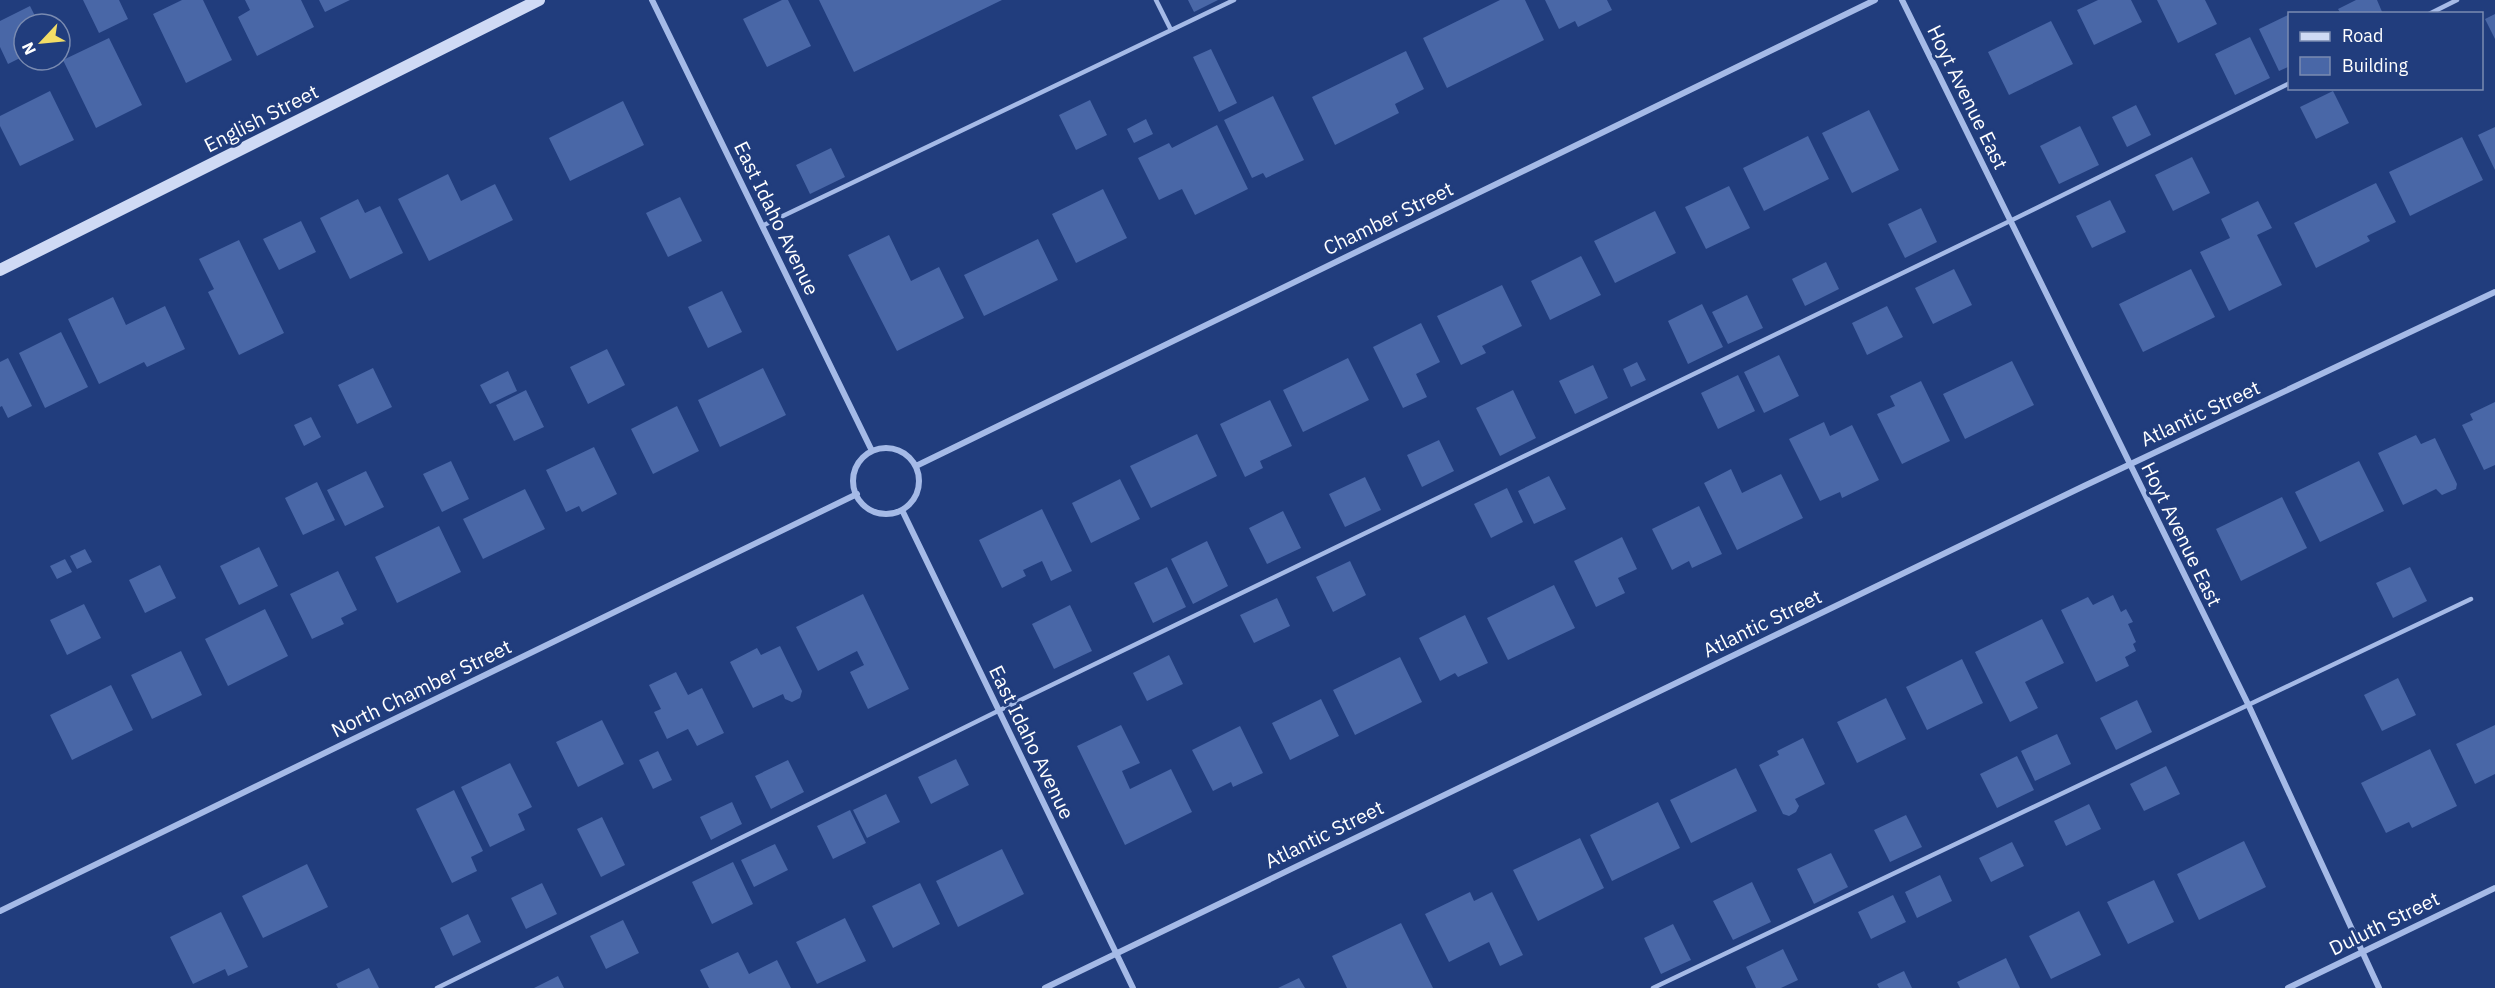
<svg xmlns="http://www.w3.org/2000/svg" width="2495" height="988" viewBox="0 0 2495 988" font-family="'IBM Plex Sans',sans-serif">
<style>
.building{fill:#4967a7}
.lines{fill:none;stroke-linecap:round;stroke-linejoin:round}
.lane{stroke:#a5bae7;stroke-width:4.5}
.street{stroke:#a5bae7;stroke-width:6}
.secondary{stroke:#cfdaf5;stroke-width:12}
.labels{text-anchor:middle;dominant-baseline:central;stroke-width:6;stroke-linejoin:round;paint-order:stroke}
.street-label{font-size:20px;fill:#fff;stroke:#213d7d}
</style>
<rect width="100%" height="100%" fill="#213d7d"/>
<path class="building" d="M83,0H119L128,19L99,33Z
M182,0H203L232,60L186,83L153,14Z
M245,0H301L314,27L257,56L238,17L250,10Z
M319,0H350L325,12Z
M782,0H788L811,46L767,67L743,19Z
M819,0H1002L854,72Z
M1188,0H1218L1194,12Z
M1500,0H1525L1544,40L1447,88L1423,38Z
M1545,0H1607L1612,10L1578,27L1575,21L1559,29Z
M2098,0H2131L2142,22L2094,45L2077,10Z
M2157,0H2205L2217,24L2178,43Z
M2356,0H2377L2383,14H2341L2338,9Z
M30,6L39,24H24V56L8,64L0,47V21Z
M2290,14V66L2279,71L2259,29Z
M2495,14V39L2485,19Z
M2051,21L2073,64L2009,95L1988,52Z
M2250,37L2270,78L2235,95L2215,54Z
M109,38L142,105L96,128L63,60Z
M1211,49L1237,103L1219,112L1193,57Z
M1406,51L1424,89L1395,104L1399,113L1335,145L1312,97Z
M50,91L74,140L20,166L0,126V116Z
M2333,91L2349,123L2316,139L2300,107Z
M1273,96L1304,160L1266,178L1263,173L1252,178L1224,120Z
M1090,100L1107,135L1076,150L1059,115Z
M623,101L644,145L570,181L549,138Z
M2136,105L2151,135L2127,147L2112,117Z
M1869,110L1899,170L1852,193L1822,133Z
M1146,119L1153,134L1134,143L1127,129Z
M1217,125L1248,189L1195,215L1182,189L1159,200L1138,158L1169,143L1172,148Z
M2080,126L2099,165L2059,184L2040,146Z
M2495,127V170L2478,135Z
M1808,136L1829,179L1764,211L1743,168Z
M2462,137L2483,180L2410,216L2389,172Z
M831,148L845,177L810,194L796,165Z
M2192,157L2210,193L2173,211L2155,175Z
M448,174L461,201L495,184L513,220L429,261L398,199Z
M2376,183L2396,222L2367,236L2370,241L2316,268L2294,223Z
M1729,186L1750,228L1706,249L1685,207Z
M1103,189L1127,238L1076,263L1052,214Z
M680,197L702,241L668,257L646,213Z
M358,199L365,213L380,206L403,253L350,279L320,218Z
M2110,200L2126,232L2092,248L2076,216Z
M2258,201L2272,228L2257,235L2282,285L2229,311L2200,252L2230,238L2221,219Z
M1921,208L1937,242L1905,258L1888,224Z
M1655,211L1676,253L1615,283L1594,241Z
M301,221L316,252L279,270L263,239Z
M889,235L911,281L939,267L964,318L897,351L848,255Z
M1038,239L1058,280L984,316L964,275Z
M239,240L284,333L239,355L208,292L214,289L199,259Z
M1581,256L1601,295L1550,320L1531,281Z
M1826,262L1839,289L1805,306L1792,279Z
M1954,269L1972,305L1933,324L1915,288Z
M2191,269L2215,317L2143,352L2119,304Z
M1502,285L1522,326L1482,346L1486,353L1461,365L1437,316Z
M722,291L742,332L708,348L688,307Z
M1747,295L1763,328L1728,344L1712,312Z
M113,297L126,325L165,306L185,349L147,367L144,362L99,384L68,319Z
M1702,304L1723,347L1688,364L1668,321Z
M1887,306L1903,337L1867,355L1852,323Z
M1421,323L1440,362L1416,374L1427,397L1403,408L1373,347Z
M61,332L88,387L45,408L19,353Z
M607,349L625,385L588,404L570,367Z
M1779,355L1799,396L1764,413L1744,372Z
M8,358L32,406L8,418L2,406L0,407V362Z
M1348,358L1369,400L1303,432L1283,390Z
M2012,361L2034,405L1965,439L1943,394Z
M1637,362L1646,380L1631,387L1623,369Z
M1593,365L1608,398L1575,414L1559,381Z
M373,368L392,407L357,424L338,385Z
M763,368L786,415L720,447L698,400Z
M508,371L517,391L490,404L480,385Z
M1738,375L1755,411L1718,429L1701,393Z
M1921,381L1950,441L1902,464L1877,414L1895,406L1890,396Z
M526,390L544,427L514,441L496,405Z
M1513,390L1536,438L1500,456L1476,408Z
M1270,400L1292,446L1260,461L1263,468L1245,477L1220,424Z
M2495,402V465L2484,470L2462,425L2473,420L2470,414Z
M677,406L699,451L653,474L631,429Z
M311,417L321,437L304,446L294,425Z
M1824,422L1830,436L1852,425L1879,480L1842,498L1840,492L1820,501L1789,439Z
M1197,434L1217,476L1151,508L1130,466Z
M2416,435L2421,444L2435,438L2457,484L2456,489L2442,495L2436,489L2403,505L2378,453Z
M1439,440L1454,471L1422,487L1407,455Z
M594,447L617,494L582,512L579,506L566,512L546,470Z
M451,461L469,499L442,512L423,474Z
M2359,461L2384,511L2320,542L2295,492Z
M1731,469L1742,493L1781,474L1803,518L1737,550L1704,483Z
M366,471L384,507L345,526L327,490Z
M1549,476L1566,509L1534,524L1518,491Z
M1365,477L1381,510L1345,527L1329,494Z
M1120,479L1140,519L1091,543L1072,503Z
M317,482L335,520L303,535L285,498Z
M1507,488L1523,522L1491,538L1474,504Z
M525,489L545,529L483,559L463,519Z
M2282,497L2307,548L2241,581L2216,529Z
M1699,506L1722,554L1692,568L1689,561L1672,570L1652,529Z
M1042,509L1072,571L1051,581L1042,561L1023,570L1026,576L1002,588L979,540Z
M1283,511L1301,548L1267,564L1249,528Z
M439,526L461,572L397,603L375,557Z
M1622,537L1637,569L1618,578L1625,593L1596,607L1574,561Z
M1207,541L1228,586L1193,604L1171,559Z
M259,547L278,586L239,605L220,566Z
M85,549L92,562L77,569L70,556Z
M65,559L72,572L57,579L50,566Z
M1350,561L1366,595L1333,612L1316,577Z
M160,565L176,598L145,613L129,580Z
M1167,567L1186,607L1153,623L1134,583Z
M2410,567L2427,601L2393,618L2376,583Z
M338,571L357,610L341,618L344,624L312,639L290,594Z
M1554,585L1575,628L1508,660L1487,618Z
M863,594L909,689L868,709L850,672L864,665L857,651L818,671L796,627Z
M2113,595L2121,612L2126,609L2133,622L2128,624L2136,642L2133,644L2136,651L2125,657L2129,666L2096,682L2061,610L2088,597L2093,605Z
M1277,598L1290,626L1254,643L1240,615Z
M84,604L101,638L67,655L50,620Z
M1070,605L1092,651L1054,669L1032,624Z
M265,609L288,656L228,686L205,639Z
M1465,615L1488,663L1458,677L1455,673L1440,681L1419,638Z
M2042,619L2064,663L2025,682L2038,708L2010,722L1975,652Z
M780,646L802,691L800,698L792,702L785,699L783,694L753,708L730,662L757,648L761,655Z
M181,651L202,695L152,719L131,675Z
M1169,655L1183,684L1147,701L1133,673Z
M1400,657L1422,702L1355,735L1333,690Z
M1962,659L1983,703L1927,730L1906,687Z
M676,672L688,695L702,688L724,733L697,746L688,729L667,739L654,712L661,709L649,685Z
M2398,678L2416,715L2382,731L2364,695Z
M111,685L133,730L72,760L50,715Z
M1886,698L1906,739L1857,763L1837,722Z
M1321,699L1339,736L1290,760L1272,723Z
M2137,700L2152,732L2116,750L2100,718Z
M602,720L624,764L578,787L556,742Z
M1121,725L1140,763L1122,771L1130,789L1171,769L1192,812L1125,845L1077,746Z
M2495,725V774L2475,784L2456,744Z
M1240,726L1263,773L1233,787L1231,782L1213,791L1192,750Z
M2057,734L2071,764L2035,781L2021,751Z
M1803,738L1825,784L1795,799L1799,806L1796,812L1789,816L1783,814L1759,765L1779,755L1777,751Z
M2430,749L2457,806L2412,828L2409,822L2386,833L2361,783Z
M658,751L672,780L653,789L639,760Z
M2017,756L2034,790L1997,808L1980,774Z
M956,759L969,785L931,804L918,777Z
M788,760L804,792L771,809L755,776Z
M510,763L532,807L518,814L525,830L490,847L461,787Z
M2166,766L2180,794L2144,811L2130,784Z
M1736,768L1757,811L1691,843L1670,800Z
M454,790L483,851L471,857L477,871L452,883L416,809Z
M886,794L900,822L867,838L853,810Z
M732,802L742,824L711,840L700,817Z
M1658,802L1680,848L1612,881L1590,835Z
M2089,804L2101,829L2066,846L2054,821Z
M850,810L866,843L833,859L817,826Z
M1906,815L1922,847L1890,862L1874,830Z
M602,817L625,865L601,877L577,829Z
M1580,838L1604,888L1538,921L1513,870Z
M2244,841L2266,887L2199,920L2177,874Z
M2012,842L2024,866L1991,882L1979,858Z
M775,844L788,870L754,887L741,860Z
M1002,849L1024,894L958,927L936,881Z
M1831,853L1848,887L1814,904L1797,869Z
M733,862L753,904L712,924L692,882Z
M307,864L328,907L263,938L242,896Z
M1940,875L1952,901L1917,918L1905,892Z
M2154,880L2174,922L2128,944L2107,902Z
M1752,882L1771,922L1733,940L1713,901Z
M542,883L557,914L526,929L511,898Z
M920,883L940,924L893,948L872,906Z
M1470,892L1474,901L1492,892L1523,955L1500,966L1489,942L1449,962L1425,914Z
M1893,895L1906,922L1871,939L1858,912Z
M2079,911L2101,955L2051,979L2029,936Z
M221,912L248,967L228,976L225,969L193,984L170,937Z
M468,914L481,942L453,956L440,928Z
M845,918L866,961L817,984L796,942Z
M623,920L639,953L606,969L590,936Z
M1401,923L1433,988H1347L1332,956Z
M1673,924L1691,960L1661,974L1644,938Z
M1783,949L1798,980L1781,988H1756L1746,967Z
M738,952L749,974L777,960L791,988H709L700,970Z
M2006,958L2020,988H1960L1957,982Z
M369,968L379,988H338L336,984Z
M1904,971L1912,988H1879L1877,984Z
M558,976L564,988H534Z
M1299,978L1305,988H1278Z"/>
<g class="lines">
<path class="lane" d="M1156,0L1171,30
M2429,14L2457,0
M762,226L1234,0
M437,988L998,711L2010,221L2290,83
M1653,988L2471,599"/>
<path class="street" d="M652,0L872,451
M1902,0L2248,704L2379,988
M853 481a33 33 0 1 1 66 0a33 33 0 1 1-66 0Z
M916,466L1875,0
M902,510L1133,988
M0,911L857,494
M1045,988L2084,486L2495,292
M2288,988L2495,888"/>
<path class="secondary" d="M0,270L539,0"/>
</g>
<g class="labels">
<g class="street-label">
<text transform="translate(1968 97) rotate(64)">Hoyt Avenue East</text>
<text transform="translate(261 118) rotate(-27)">English Street</text>
<text transform="translate(777 218) rotate(64)">East Idaho Avenue</text>
<text transform="translate(1388 218) rotate(-26)">Chamber Street</text>
<text transform="translate(2200 413) rotate(-25)">Atlantic Street</text>
<text transform="translate(2182 534) rotate(64)">Hoyt Avenue East</text>
<text transform="translate(1762 623) rotate(-26)">Atlantic Street</text>
<text transform="translate(421 688) rotate(-26)">North Chamber Street</text>
<text transform="translate(1032 742) rotate(64)">East Idaho Avenue</text>
<text transform="translate(1324 834) rotate(-26)">Atlantic Street</text>
<text transform="translate(2384 923) rotate(-26)">Duluth Street</text>
</g>
</g>
<rect x="2288" y="12" width="195" height="78" fill="#213d7d" stroke="#7a8bb1" stroke-width="1.5"/>
<rect x="2300" y="32" width="30" height="9" fill="#cfdaf5" stroke="#7a8bb1" stroke-width="1.5"/>
<text x="2342" y="42" font-size="18" fill="#ffffff">Road</text>
<rect x="2300" y="57" width="30" height="18" fill="#4967a7" stroke="#7a8bb1" stroke-width="1.5"/>
<text x="2342" y="72" font-size="18" fill="#ffffff">Building</text>
<g transform="translate(42 42) rotate(244)"><circle r="28" fill="#213d7d" stroke="#7a8bb1" stroke-width="1.5"/>
<path d="M0-4.5L10 22L0 15L-10 22Z" fill="#f3dd66"/>
<text y="-9" font-size="16" font-weight="bold" text-anchor="middle" fill="#ffffff">N</text>
</g>
</svg>
